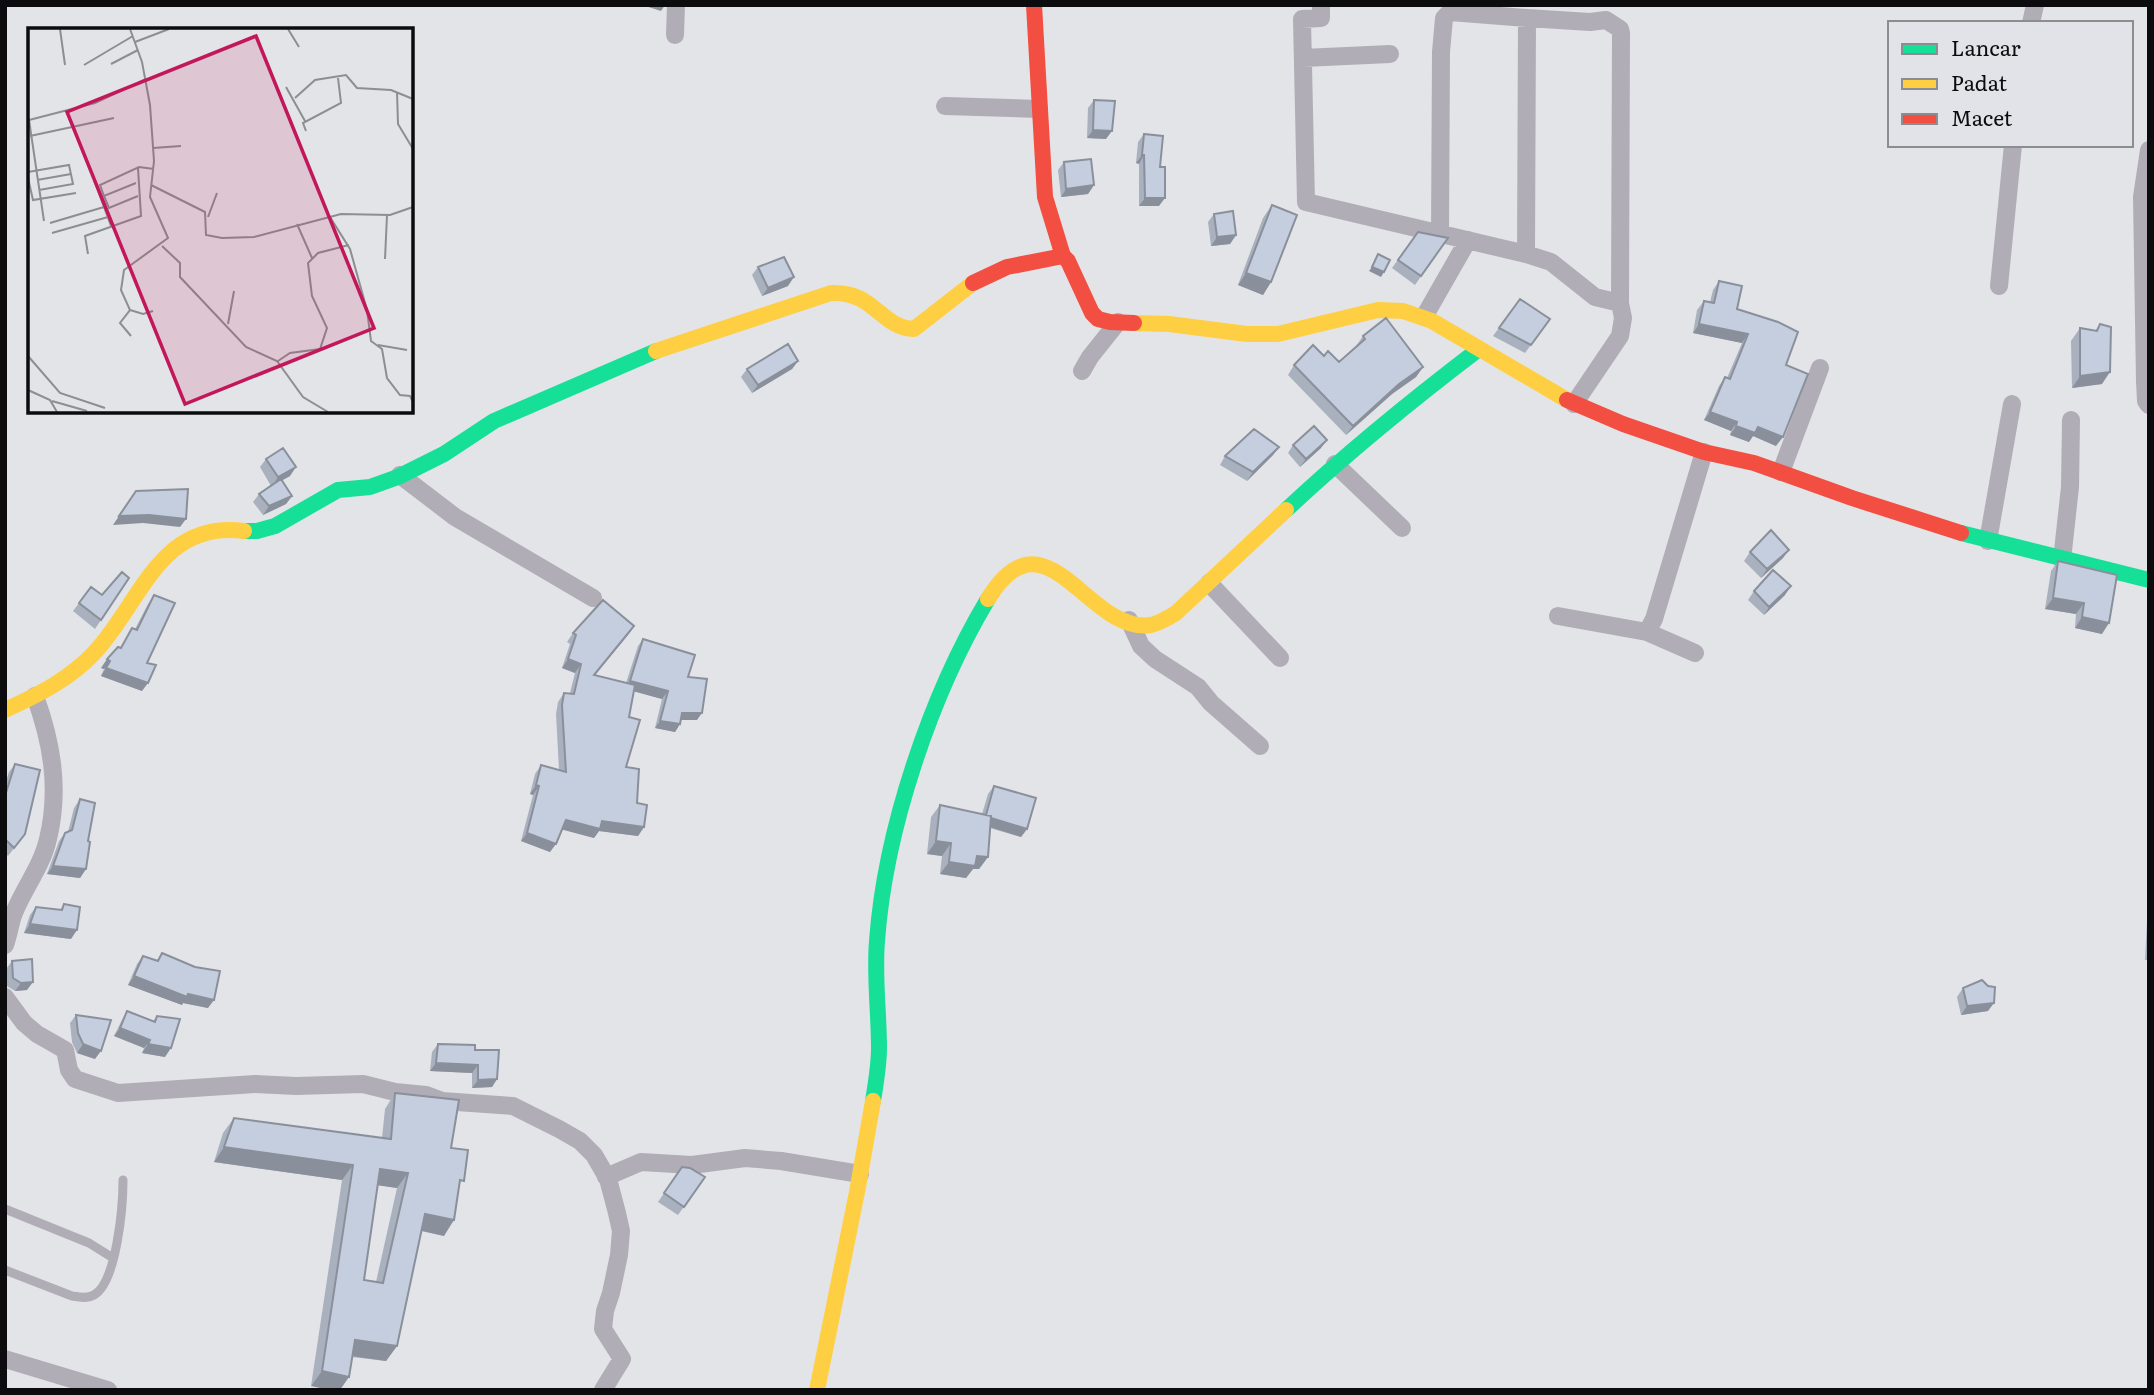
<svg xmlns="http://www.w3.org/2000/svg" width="2154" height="1395" viewBox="0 0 2154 1395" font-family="Literata,serif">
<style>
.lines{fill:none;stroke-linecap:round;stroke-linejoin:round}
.lane{stroke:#b0adb7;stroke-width:9}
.street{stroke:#b0adb7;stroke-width:18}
.fast{stroke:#16e098;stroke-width:16}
.slow{stroke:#ffcf43;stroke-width:16}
.jam{stroke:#f24e42;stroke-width:16}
.wall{fill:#a9b1bf;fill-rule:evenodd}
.shaded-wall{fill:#8a909b}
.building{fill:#c5cede;stroke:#8a909b;stroke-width:2;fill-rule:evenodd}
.inset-road{fill:none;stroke:#8d8e90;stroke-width:2}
.view{fill:#c2185b;fill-opacity:0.15;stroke:#c2185b;stroke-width:3.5}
.inset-edge{fill:none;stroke:#0c0c0e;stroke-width:3.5}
</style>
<rect width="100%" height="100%" fill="#e3e4e7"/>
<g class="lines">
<path class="lane" d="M5,1209L89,1243L113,1258
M5,1270L72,1296C80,1297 87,1299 94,1295C117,1282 123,1205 123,1180"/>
<path class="street" d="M1321,5V18L1302,19L1306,202L1526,254L1551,262L1595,297L1620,303
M2031,23L2035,5
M675,35L676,5
M1303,58L1390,54
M945,106L1039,109
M2149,150L2142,197L2145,381L2146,401L2149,405
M1440,233L1441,52L1444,18L1450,12L1527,18
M1526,254L1527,18L1590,22L1606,20L1620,29L1621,33L1620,303L1623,318L1620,336L1574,404
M1999,286L2013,145
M1424,317L1468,240
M1082,371L1090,357L1118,322
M1335,464L1402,528
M1781,472L1820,368
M400,475L455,517L593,598
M1988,541L2012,404
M2062,560L2070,487L2071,420
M1209,583L1280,658
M1558,616L1647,632L1695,653
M1129,620L1141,646L1155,659L1198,687L1211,703L1260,746
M1647,632L1654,619L1704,452
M5,945C9,934 10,923 14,913C24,888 42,866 48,839C60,789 52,743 35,696
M5,997L24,1023L37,1034L65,1050L69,1070L75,1079L118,1093L255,1084L296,1086L363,1084L395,1092L426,1095L442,1101L513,1106L559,1129L580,1141L594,1155L608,1179L617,1213L621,1231L619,1255L611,1293L605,1311L603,1329L622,1359L603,1390
M606,1177L641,1162L692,1165L745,1158L781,1161L860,1174
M5,1359L108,1390"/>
<path class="fast" d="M1286,510C1348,452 1412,400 1479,349
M244,531H257L275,526L338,490L370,487L398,477L444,454L494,421L656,351
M1961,533L2149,580
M873,1101C876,1083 879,1065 879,1048C879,1012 874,977 877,941C885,830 931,694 988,599"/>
<path class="slow" d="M1134,323L1169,324L1247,334H1278L1378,310L1403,311L1432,321L1567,400
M656,351L831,293C875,291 880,328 914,329L973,283
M988,599C1046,504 1088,635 1151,625C1160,623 1168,618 1176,613L1286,510
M5,710C38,695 70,679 95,652C141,603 159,520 244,531
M817,1390L857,1192L873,1101"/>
<path class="jam" d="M1034,5L1045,197L1063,256L1068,261L1092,313L1098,319L1110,322L1134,323
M973,283L1007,267L1063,256
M1567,400L1623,424L1704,452L1754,463L1852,498L1961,533"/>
</g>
<path class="wall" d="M1094,100L1106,139L1087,138L1088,108Z
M1144,134L1160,167L1159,206H1139V164L1136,163L1138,142Z
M1064,162L1094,185L1088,194L1061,197L1058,170Z
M1272,205L1271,282L1263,295L1238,285L1263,218Z
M1214,214L1236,235L1230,244L1211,246L1208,222Z
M1418,232L1448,238L1415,285L1392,268Z
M758,267L788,286L762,296L752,275Z
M1719,281L1737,309L1786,365L1776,446L1753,436L1749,442L1730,435L1731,431L1704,420L1719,386L1725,377L1727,378L1742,343L1693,333L1697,310L1704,301L1710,302L1713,290Z
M1520,299L1550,319L1525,353L1493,336Z
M2100,324L2102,384L2072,388L2071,341L2080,328L2095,331Z
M1363,336L1423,367L1416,377L1392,394L1346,435L1288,375L1294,365L1324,356L1339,362L1357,347L1356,346Z
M798,361L792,369L752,393L741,377L747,369Z
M1293,445L1321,448L1300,467L1288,453Z
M1279,447L1273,455L1247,481L1220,465L1225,456Z
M266,459L290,476L282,480L292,496L286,504L263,515L253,502L259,494L271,486L260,467Z
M1750,552L1783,558L1761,578L1744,561Z
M2058,561L2102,634L2075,628L2076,614L2045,609L2051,571Z
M129,578L95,629L73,611L91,587L102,595Z
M1754,591L1785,595L1764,615L1748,600Z
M154,595L147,663L142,691L101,676L104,669L101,668L120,648L132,628L135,629L148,604Z
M634,626L595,675L626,683L638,646L643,639L688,677L697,720H681L680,724L675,732L655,728L662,699L634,691L629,717L626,767L644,827L638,836L599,831L594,838L562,829L550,852L521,841L533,795L530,794L535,774L541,765L559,770L556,714L558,702L564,693H570L575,673L562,668L570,644L567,642L573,633Z
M15,764L25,834L8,856L5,853V784L9,772Z
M994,786L1027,829L1021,837L990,828L988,857L979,869H973L966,878L940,874L942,856L927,854L931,817L940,805L982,814L988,794Z
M80,799L88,841L86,869L80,878L47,874L59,841L65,833L68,832L74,808Z
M2149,883V960H2145Z
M64,904L71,939L24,933L30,915L36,907L60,910Z
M162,953L208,1008L183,1003L182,1005L128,985L137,964L143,956L157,960Z
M12,961L27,990L15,991L7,986L6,969Z
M1963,988L1988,1011L1961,1015L1957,997Z
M127,1011L153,1021L157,1016L165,1057L142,1053L144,1048L114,1036L122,1020Z
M76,1015L95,1059L77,1053L72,1042L70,1023Z
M438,1044L475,1050L497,1079L492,1087L472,1088V1073L430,1071L432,1052Z
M395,1093L451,1148L459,1188L444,1236L421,1231L397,1346L386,1361L352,1357L311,1386L342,1180L214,1162L223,1133L234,1118L382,1138L385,1109ZM378,1185L397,1188L376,1282L364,1280Z
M682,1167L705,1177L678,1215L658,1202Z"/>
<path class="shaded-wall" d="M642,5H665L661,11Z
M1093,130L1112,131L1106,139L1087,138Z
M1142,155H1144L1139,164L1136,163Z
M1094,185L1088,194L1061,197L1066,189Z
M1145,198H1165L1159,206H1139Z
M1236,235L1230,244L1211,246L1217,237Z
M1372,267L1384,272L1381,277L1369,271Z
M1246,273L1271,282L1263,295L1238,285Z
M794,277L788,286L762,296L768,288Z
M1699,324L1748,334L1742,343L1693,333Z
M798,361L792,369L752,393L758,385Z
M1423,367L1416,377L1392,394L1346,435L1353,426L1399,384Z
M2110,372L2102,384L2072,388L2080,376Z
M1710,412L1737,422L1731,431L1704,420Z
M1736,426L1758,427L1783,437L1776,446L1753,436L1749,442L1730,435Z
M1327,440L1321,448L1300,467L1306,459Z
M1279,447L1273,455L1247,481L1253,472Z
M296,467L290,476L272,486L278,477Z
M292,496L286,504L263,515L269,506Z
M149,515L186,519L180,527L143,523L113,525L119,516Z
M1789,550L1783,558L1761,578L1767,569Z
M1791,586L1785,595L1764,615L1769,607Z
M2053,598L2084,603L2076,614L2045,609Z
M2082,617L2109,623L2102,634L2075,628Z
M634,626L628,635L588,683L594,675Z
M107,659L110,661L104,669L101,668Z
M568,659L581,664L575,673L562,668Z
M106,668L148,683L142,691L101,676Z
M630,681L668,691L662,699L625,689Z
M682,713H702L697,720H677Z
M660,721L680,724L675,732L655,728Z
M536,785L539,786L533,795L530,794Z
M986,816L1027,829L1021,837L980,824Z
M566,820L602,821L644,827L638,836L599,831L594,838L560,829Z
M527,833L556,844L550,852L521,841Z
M936,841L951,843L942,856L927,854Z
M977,856L988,857L979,869H973L966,878L940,874L949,862Z
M53,866L86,869L80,878L47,874Z
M30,924L77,930L71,939L24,933Z
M134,976L188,994L214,1000L208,1008L183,1003L182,1005L128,985Z
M33,982L27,990L15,991L21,983Z
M1994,1003L1988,1011L1961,1015L1967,1006Z
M120,1028L150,1040L144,1048L114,1036Z
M83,1044L101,1051L95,1059L77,1053Z
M148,1044L171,1048L165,1057L142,1053Z
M436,1063L478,1065L472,1073L430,1071Z
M497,1079L492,1087L472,1088L478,1080Z
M224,1147L353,1165L342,1180L214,1162Z
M380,1169L408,1173L397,1188L369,1184Z
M425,1214L454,1220L444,1236L414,1229Z
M355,1340L397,1346L386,1361L344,1355Z
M322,1371L349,1377L340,1390H329L311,1386Z"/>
<path class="building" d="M1094,100L1115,101L1112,131L1093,130Z
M1144,134L1163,136L1160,167H1165V198H1145L1144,155H1142Z
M1091,159L1094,185L1066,189L1064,162Z
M1272,205L1297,215L1271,282L1246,273Z
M1233,211L1236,235L1217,237L1214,214Z
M1418,232L1448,238L1421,276L1398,260Z
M1378,254L1390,260L1384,272L1372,267Z
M784,257L794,277L768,288L758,267Z
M1719,281L1742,286L1737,309L1778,322L1798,332L1786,365L1808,374L1783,437L1758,427L1755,433L1736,426L1737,422L1710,412L1725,377L1730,379L1748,334L1699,324L1704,301L1714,303Z
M1520,299L1550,319L1531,345L1499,328Z
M1386,318L1423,367L1399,384L1353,426L1294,365L1313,345L1324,356L1328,351L1339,362L1365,339L1363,336Z
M2100,324L2111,327L2110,372L2080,376V328L2097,331Z
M788,344L798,361L758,385L747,369Z
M1314,426L1327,440L1306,459L1293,445Z
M1254,429L1279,447L1253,472L1225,456Z
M283,448L296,467L278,477L266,459Z
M281,479L292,496L269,506L259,494Z
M188,489L186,519L149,515L119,516L136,491Z
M1771,530L1789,550L1767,569L1750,552Z
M2058,561L2117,575L2109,623L2082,617L2084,603L2053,598Z
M1773,570L1791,586L1769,607L1754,591Z
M122,572L129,578L101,620L79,603L91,587L102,595Z
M154,595L175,603L147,663L156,665L148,683L106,668L110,661L107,659L118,647L121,648L132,628L137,630Z
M603,600L634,626L594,675L635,685L629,717L640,720L626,767L639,769L637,803L647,805L644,827L602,821L600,829L566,820L556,844L527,833L539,786L536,785L541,765L566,772L562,705L564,693L574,694L581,664L568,659L576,635L573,633Z
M643,639L695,655L688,677L707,679L702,713H682L680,724L660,721L668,691L630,681Z
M15,764L40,770L25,834L14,848L5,839V796Z
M994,786L1036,798L1027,829L991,818V816L986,815Z
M80,799L95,803L88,841L90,842L86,869L53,866L65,833L72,830Z
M940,805L991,816L988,857L977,856L975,866L949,862L951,843L936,841Z
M64,904L80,907L77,930L30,924L36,907L62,910Z
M162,953L195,967L220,971L214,1000L188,994L187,997L134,976L143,956L158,961Z
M32,959L33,982L21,983L13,978L12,961Z
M1982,980L1988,986L1995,987L1994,1003L1967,1006L1963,988Z
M127,1011L155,1022L157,1016L180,1019L171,1048L148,1044L150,1040L120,1028Z
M76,1015L111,1020L101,1051L83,1044L78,1033Z
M438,1044L475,1045V1050H499L497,1079L478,1080V1065L436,1063Z
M395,1093L459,1100L451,1148L468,1150L464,1181L460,1180L454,1220L425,1214L397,1346L355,1340L349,1377L322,1371L353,1165L224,1147L234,1118L391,1139ZM380,1169L408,1173L383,1283L364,1280Z
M682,1167L690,1168L705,1177L684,1207L664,1193Z"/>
<g transform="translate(28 28)">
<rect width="385" height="385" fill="#e3e4e7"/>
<path class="inset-road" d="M32,1L37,37M102,1L114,34L122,77L126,133L122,169L140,210L96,242L93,262L102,282L92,295L103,308M260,1L271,19M107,14L141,1M83,36L110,22M56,37L105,8M258,59L277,93M369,64L370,96L385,121M267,70L287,52L318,47L329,60L363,62L385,71M278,103L275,95L313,75L310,50M2,108L86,90M125,120L153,118M0,144L41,137L45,156L11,162M0,150L5,172L48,165M9,152L43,146M66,152L83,198M108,155L76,168L72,157L111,139L126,141M123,157L177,184L178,207L194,210L226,209L313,186L362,187L385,179M76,168L81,180L110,168M180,189L189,165M302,189L322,221L339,282L343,313L354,321L359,350L372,367L382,368L385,374M16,193L1,92L67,75L118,51M22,195L76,179M269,196L284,230M24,205L80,189M134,218L152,235V249L218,319L249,333L275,369L300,384M60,226L57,208L113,188L110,140M357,231L359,187M102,282L115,286L125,283M200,296L206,263M350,317L379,322M0,328L32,365L77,380M250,333L262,325L292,321L299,300L284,268L280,235L290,225L321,217M0,362L22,372L29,384M24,373L59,383"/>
<path class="view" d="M228,8L346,300L157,376L39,84Z"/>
<rect width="385" height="385" class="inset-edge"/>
</g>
<rect width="2154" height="1395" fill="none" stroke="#0c0c0e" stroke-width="14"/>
<rect x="1888" y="21" width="245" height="126" fill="#e2e3e8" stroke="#8c8d91" stroke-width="2"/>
<rect x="1902" y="44" width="35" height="10" fill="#16e098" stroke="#8c8d91" stroke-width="2"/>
<text x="1951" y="56" font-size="21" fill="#0c0c0e">Lancar</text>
<rect x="1902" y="79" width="35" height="10" fill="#ffcf43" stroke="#8c8d91" stroke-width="2"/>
<text x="1951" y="91" font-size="21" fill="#0c0c0e">Padat</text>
<rect x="1902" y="114" width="35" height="10" fill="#f24e42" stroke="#8c8d91" stroke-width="2"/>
<text x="1951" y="126" font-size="21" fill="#0c0c0e">Macet</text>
</svg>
